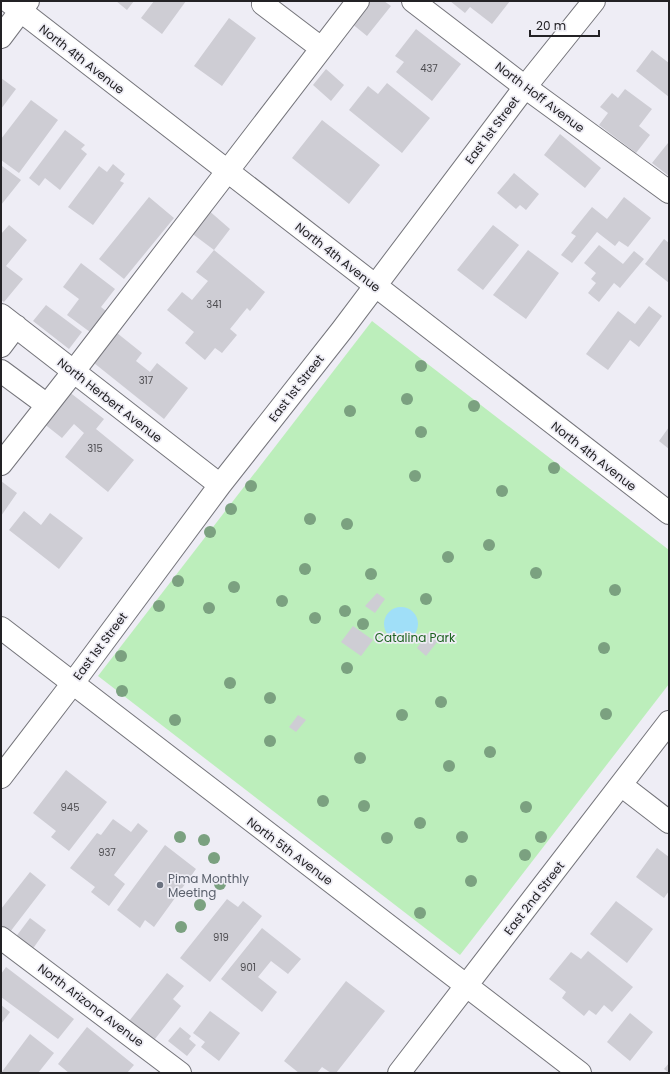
<svg xmlns="http://www.w3.org/2000/svg" width="670" height="1074" viewBox="0 0 670 1074" font-family="Poppins,sans-serif">
<style>
.green{fill:#bceebb}
.water{fill:#a0dff8}
.building{fill:#cecdd4}
.lines{fill:none;stroke-linecap:round;stroke-linejoin:round}
.minor-casing{stroke:#75757b;stroke-width:24}
.minor{stroke:#fff;stroke-width:22}
.tree{fill:#7ba180}
.worship-dot{fill:#6b7280;stroke:#eeedf5;stroke-width:1.5}
.labels{text-anchor:middle;dominant-baseline:central;stroke-width:3.5;stroke-linejoin:round;paint-order:stroke}
.number-label{font-size:10px;fill:#4e4d51}
.street-label{font-size:12px;fill:#232225;stroke:#eeedf5}
.park-label{font-size:12px;fill:#1d6220;stroke:#eeedf5}
.worship-label{font-size:12px;fill:#5b616d;stroke:#eeedf5;text-anchor:start}
</style>
<rect width="100%" height="100%" fill="#eeedf5"/>
<path class="green" d="M372,321L669,550V684L460,955L98,676Z"/>
<path class="water" d="M384 624a17 17 0 1 1 34 0a17 17 0 1 1-34 0Z"/>
<path class="building" d="M116,1H134L127,10Z
M154,1H186L162,34L141,18Z
M368,1H384L391,6L367,36L351,23Z
M450,1H510L492,24L470,7L465,13Z
M229,18L256,38L222,86L194,66Z
M416,29L461,64L432,101L396,72L404,62L395,56Z
M652,50L669,63V97L636,71Z
M326,69L344,85L331,101L313,85Z
M1,78L16,89L1,109Z
M387,83L430,118L402,153L349,110L368,86L378,94Z
M625,89L652,109L639,126L650,135L636,153L599,125L608,113L600,107L612,93L618,98Z
M31,100L58,120L19,173L1,160V139Z
M322,120L380,165L349,204L292,158Z
M65,130L85,145L81,149L87,154L60,190L45,178L39,186L29,178Z
M560,134L601,168L585,188L544,155Z
M668,143L669,144V176L652,163Z
M113,164L125,174L120,181L124,183L93,225L68,207L99,166L107,172Z
M2,166L21,180L1,205V167Z
M514,173L539,194L526,210L520,205L516,209L497,193Z
M149,197L174,218L124,279L99,259Z
M624,197L651,218L628,247L619,241L615,246L597,232L572,263L561,255L576,236L571,233L592,207L607,219Z
M207,209L230,229L214,250L190,232Z
M9,225L27,240L6,266L23,279L4,302L1,300V234Z
M493,225L519,245L483,290L457,270Z
M664,239L669,243V283L645,264Z
M599,245L623,264L634,251L644,259L620,288L614,283L599,302L588,293L596,283L591,279L596,273L584,263Z
M214,250L265,292L250,311L247,308L230,329L237,335L222,353L215,348L205,360L185,343L194,332L167,310L182,292L192,300L208,281L196,272Z
M528,250L559,273L526,319L493,295Z
M81,263L115,289L101,307L106,311L90,332L67,315L79,299L63,287Z
M46,305L82,332L69,349L33,321Z
M649,306L662,316L639,347L630,340L608,370L586,354L618,311L635,324Z
M117,333L142,353L136,361L150,372L157,363L188,388L164,419L94,363Z
M68,391L104,419L96,429L134,460L108,492L65,457L84,433L74,424L62,438L43,423Z
M669,427V449L659,441Z
M1,481L17,493L1,516Z
M24,511L41,525L50,513L83,538L59,569L9,530Z
M377,593L385,599L375,613L365,606Z
M353,626L373,640L361,656L341,642Z
M428,633L438,641L426,656L417,648Z
M298,715L306,720L296,732L289,727Z
M66,770L107,802L69,851L51,837L56,831L33,813Z
M113,819L131,832L138,823L148,831L114,875L125,884L109,906L91,892L95,887L70,868L97,833L101,835Z
M165,845L196,869L154,927L145,920L140,928L117,910Z
M657,848L669,857V891L664,898L636,877Z
M30,872L46,885L10,932L1,926V909Z
M227,899L238,907L243,901L262,916L210,982L180,958Z
M616,901L653,929L627,963L590,934Z
M30,918L46,930L32,950L15,938Z
M262,928L301,959L288,974L271,961L258,977L277,992L262,1012L221,979Z
M588,951L633,987L612,1012L604,1005L596,1015L589,1010L584,1016L562,998L566,992L549,979L571,952L581,959Z
M6,967L74,1019L58,1039L1,997V974Z
M167,973L184,986L173,999L181,1006L151,1044L126,1025Z
M346,981L385,1011L336,1073H331L322,1067L317,1073H299L284,1061Z
M1,1005L10,1012L1,1024Z
M210,1011L240,1033L219,1061L201,1047L205,1042L193,1033Z
M630,1013L653,1032L630,1061L607,1042Z
M87,1027L134,1065L127,1073H69L58,1064Z
M180,1027L191,1036L189,1039L196,1045L187,1056L168,1041Z
M30,1034L54,1053L38,1073H1Z
M669,1063V1073L664,1069Z"/>
<g class="lines">
<defs>
<path id="minor" d="M8,1L669,513
M264,1L263,4L321,48
M413,1L525,87L669,192
M1,37L28,1
M1,315L220,485
M1,346L16,326
M1,371L47,405
M1,464L74,371L358,1
M1,628L580,1073
M1,777L73,683L220,485L342,330L525,87L594,1
M621,785L669,822
M1,938L180,1073
M399,1073L669,722"/>
</defs>
<use href="#minor" class="minor-casing"/>
<use href="#minor" class="minor"/>
</g>
<g class="tree">
<circle cx="421" cy="366" r="6"/>
<circle cx="407" cy="399" r="6"/>
<circle cx="474" cy="406" r="6"/>
<circle cx="350" cy="411" r="6"/>
<circle cx="421" cy="432" r="6"/>
<circle cx="554" cy="468" r="6"/>
<circle cx="415" cy="476" r="6"/>
<circle cx="251" cy="486" r="6"/>
<circle cx="502" cy="491" r="6"/>
<circle cx="231" cy="509" r="6"/>
<circle cx="310" cy="519" r="6"/>
<circle cx="347" cy="524" r="6"/>
<circle cx="210" cy="532" r="6"/>
<circle cx="489" cy="545" r="6"/>
<circle cx="448" cy="557" r="6"/>
<circle cx="305" cy="569" r="6"/>
<circle cx="536" cy="573" r="6"/>
<circle cx="371" cy="574" r="6"/>
<circle cx="178" cy="581" r="6"/>
<circle cx="234" cy="587" r="6"/>
<circle cx="615" cy="590" r="6"/>
<circle cx="426" cy="599" r="6"/>
<circle cx="282" cy="601" r="6"/>
<circle cx="159" cy="606" r="6"/>
<circle cx="209" cy="608" r="6"/>
<circle cx="345" cy="611" r="6"/>
<circle cx="315" cy="618" r="6"/>
<circle cx="363" cy="624" r="6"/>
<circle cx="604" cy="648" r="6"/>
<circle cx="121" cy="656" r="6"/>
<circle cx="347" cy="668" r="6"/>
<circle cx="230" cy="683" r="6"/>
<circle cx="122" cy="691" r="6"/>
<circle cx="270" cy="698" r="6"/>
<circle cx="441" cy="702" r="6"/>
<circle cx="606" cy="714" r="6"/>
<circle cx="402" cy="715" r="6"/>
<circle cx="175" cy="720" r="6"/>
<circle cx="270" cy="741" r="6"/>
<circle cx="490" cy="752" r="6"/>
<circle cx="360" cy="758" r="6"/>
<circle cx="449" cy="766" r="6"/>
<circle cx="323" cy="801" r="6"/>
<circle cx="364" cy="806" r="6"/>
<circle cx="526" cy="807" r="6"/>
<circle cx="420" cy="823" r="6"/>
<circle cx="180" cy="837" r="6"/>
<circle cx="462" cy="837" r="6"/>
<circle cx="541" cy="837" r="6"/>
<circle cx="387" cy="838" r="6"/>
<circle cx="204" cy="840" r="6"/>
<circle cx="525" cy="855" r="6"/>
<circle cx="214" cy="858" r="6"/>
<circle cx="471" cy="881" r="6"/>
<circle cx="220" cy="884" r="6"/>
<circle cx="200" cy="905" r="6"/>
<circle cx="420" cy="913" r="6"/>
<circle cx="181" cy="927" r="6"/>
</g>
<circle class="worship-dot" cx="160" cy="885" r="4"/>
<g class="labels">
<g class="number-label">
<text x="429" y="68">437</text>
<text x="214" y="304">341</text>
<text x="146" y="380">317</text>
<text x="95" y="448">315</text>
<text x="70" y="807">945</text>
<text x="107" y="852">937</text>
<text x="221" y="937">919</text>
<text x="248" y="967">901</text>
</g>
<g class="street-label">
<text transform="translate(82 59) rotate(38)">North 4th Avenue</text>
<text transform="translate(540 97) rotate(37)">North Hoff Avenue</text>
<text transform="translate(492 130) rotate(-53)">East 1st Street</text>
<text transform="translate(338 257) rotate(38)">North 4th Avenue</text>
<text transform="translate(296 388) rotate(-52)">East 1st Street</text>
<text transform="translate(110 400) rotate(38)">North Herbert Avenue</text>
<text transform="translate(594 456) rotate(38)">North 4th Avenue</text>
<text transform="translate(100 646) rotate(-53)">East 1st Street</text>
<text transform="translate(290 851) rotate(37)">North 5th Avenue</text>
<text transform="translate(534 898) rotate(-52)">East 2nd Street</text>
<text transform="translate(91 1005) rotate(37)">North Arizona Avenue</text>
</g>
<g class="park-label">
<text x="415" y="637">Catalina Park</text>
</g>
<g class="worship-label">
<text x="168" y="878">Pima Monthly<tspan x="168" dy="14">Meeting</tspan></text>
</g>
</g>
<rect width="670" height="1074" fill="none" stroke="#232225" stroke-width="4"/>
<path d="M530 30v6h69v-6" fill="none" stroke="#232225" stroke-width="2"/>
<text x="536" y="30" font-size="12" fill="#232225" stroke="#eeedf5" stroke-width="3" paint-order="stroke">20 m</text>
</svg>
